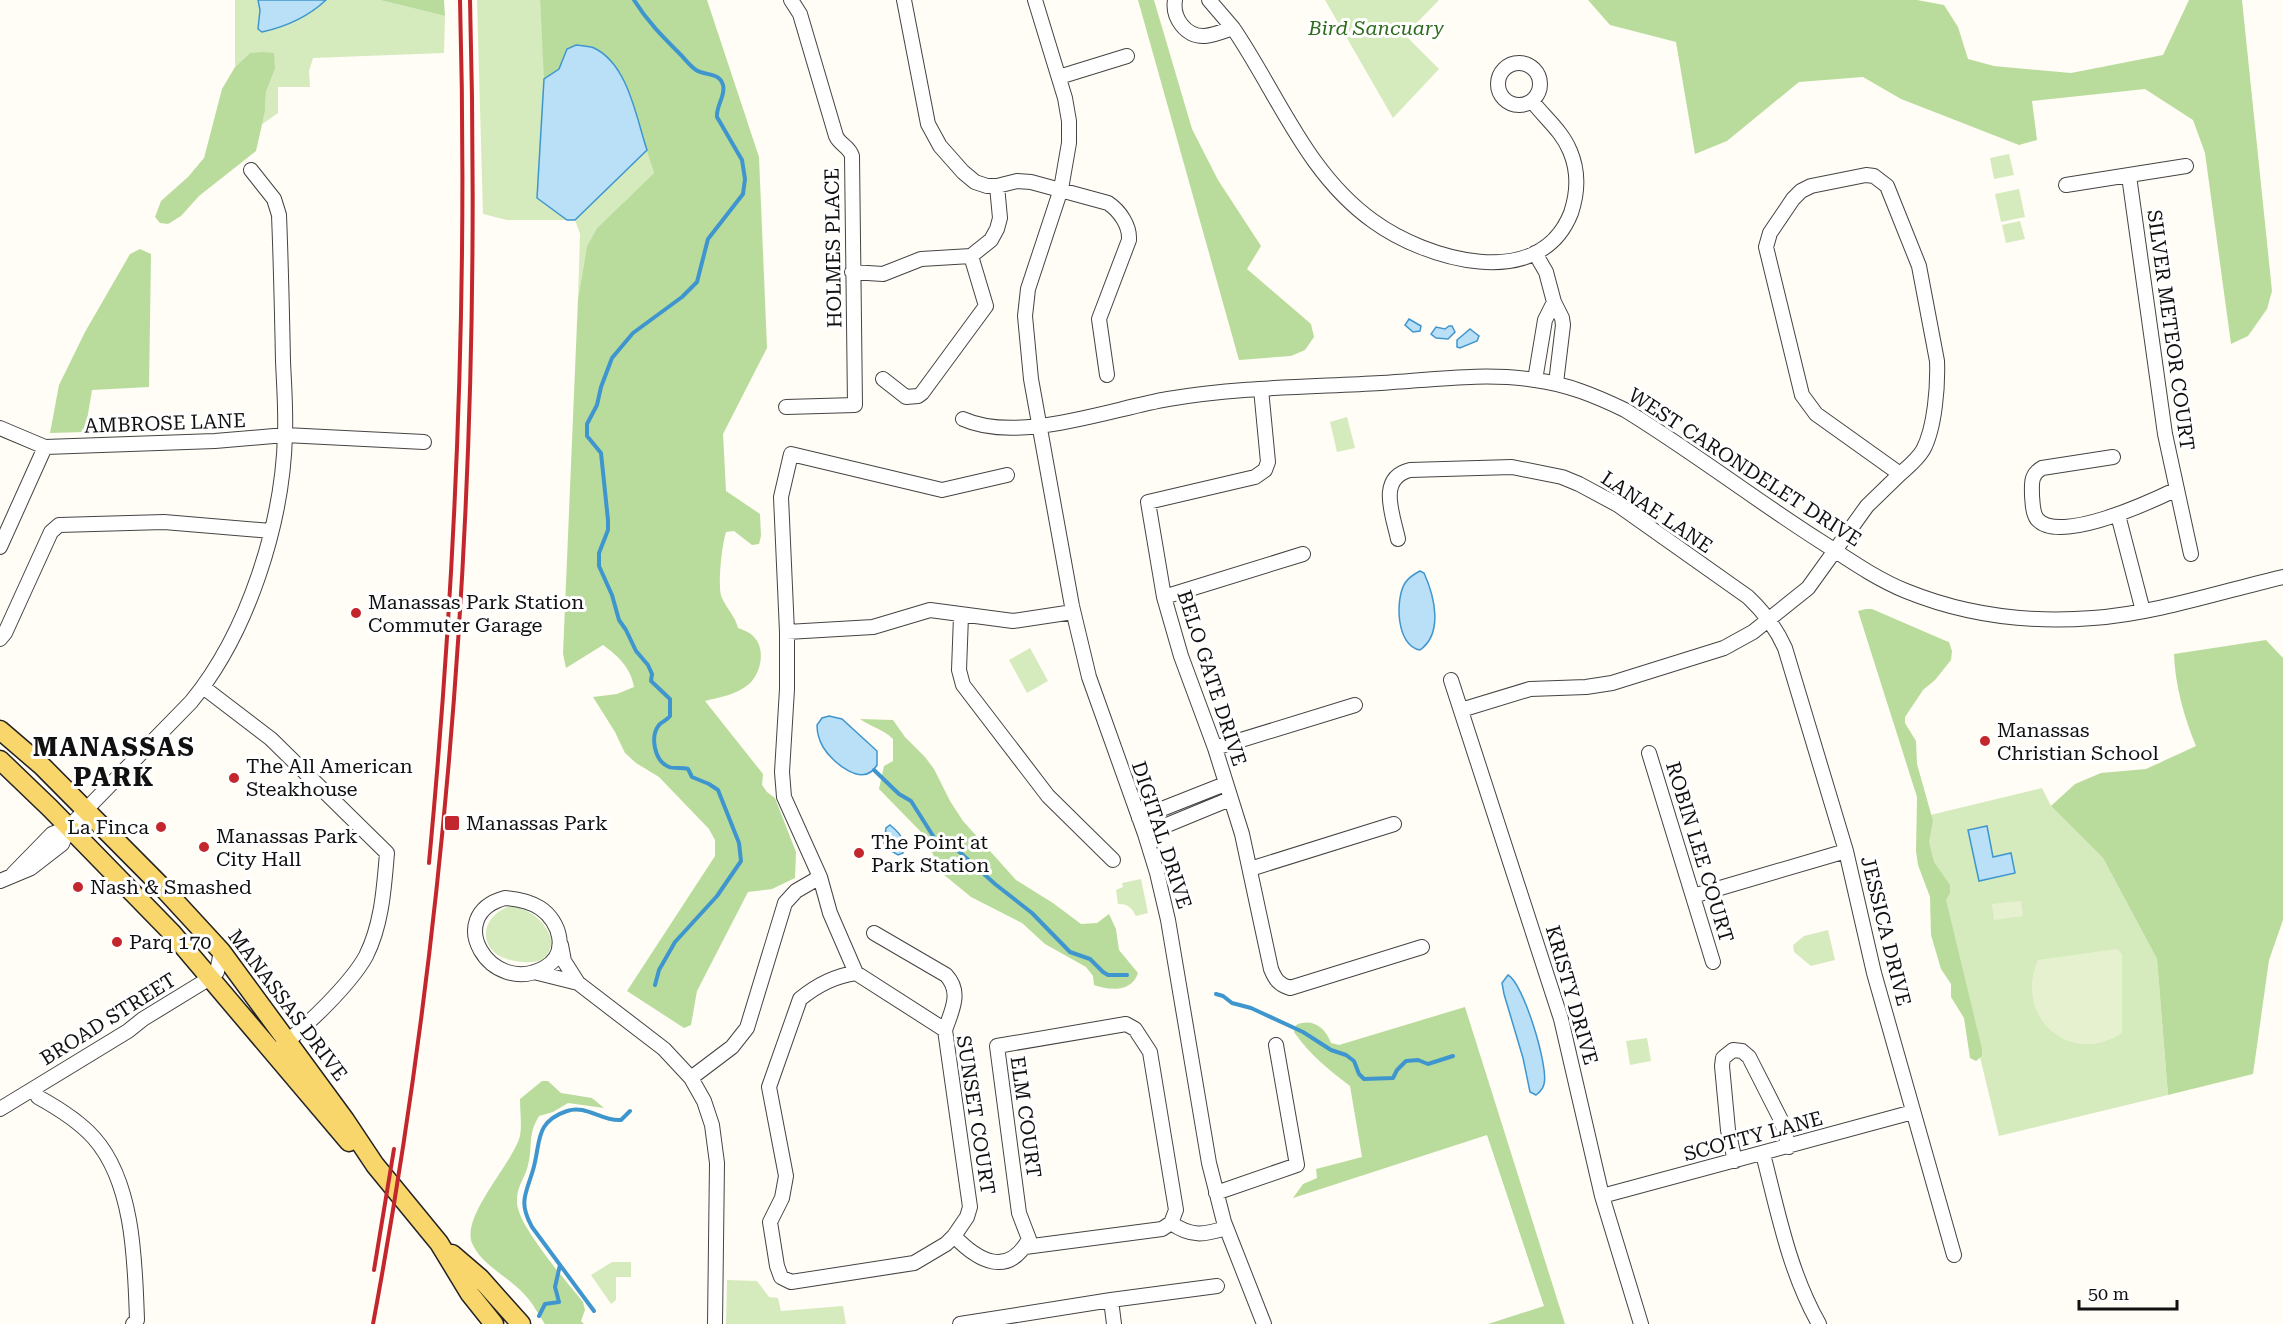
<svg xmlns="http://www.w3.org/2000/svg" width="2283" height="1324" viewBox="0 0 2283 1324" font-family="'Roboto Serif',serif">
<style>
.green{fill:#d5ebbd}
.forest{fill:#b9dc9c}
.pitch{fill:#e6f2cf}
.water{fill:#b9e0f7;stroke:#3f96cf;stroke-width:1.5}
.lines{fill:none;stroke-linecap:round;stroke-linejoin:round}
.stream{stroke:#3f96cf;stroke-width:4}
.minor-casing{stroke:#444;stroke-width:16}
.major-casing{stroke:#222;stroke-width:21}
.minor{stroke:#fff;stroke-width:14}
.major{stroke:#f9d66b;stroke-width:18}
.rail{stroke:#c4262e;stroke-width:4}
.poi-dot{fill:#c4262e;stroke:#fff;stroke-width:2}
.labels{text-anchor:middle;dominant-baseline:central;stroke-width:6;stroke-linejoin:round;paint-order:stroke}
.park-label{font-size:20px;font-style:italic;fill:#2f6b1f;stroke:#fff}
.street-label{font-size:20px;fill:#111;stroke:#fff}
.poi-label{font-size:20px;fill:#111;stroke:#fff;text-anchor:start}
.district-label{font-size:26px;font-weight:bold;letter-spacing:1.5px;fill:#111;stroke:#fff}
</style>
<rect width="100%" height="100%" fill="#fffdf5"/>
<path class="green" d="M235,0H380L445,16L444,53L313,58L309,71L310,87H278V113L261,125L265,111L266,92L275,69L250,53L235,67Z
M477,0H540L545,78L621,73L654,173L597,228L587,246L578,299L580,234L575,220H507L483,214Z
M1325,0H1439L1405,35L1439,69L1393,118Z
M2009,154L2014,175L1994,179L1990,158Z
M2019,189L2025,217L2001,222L1995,194Z
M2020,221L2025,239L2006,243L2002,225Z
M1347,417L1355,448L1337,452L1330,422Z
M1030,648L1048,681L1027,693L1009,660Z
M2042,788L2051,806L2103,858L2157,959L2168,1095L1999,1136L1922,817Z
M1141,879L1148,913L1136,916C1131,907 1128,904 1118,904L1116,890L1123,887L1122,883Z
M511,906C531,909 548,923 552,943C550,949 548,955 543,959C532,966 503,961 494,952C476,934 491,911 511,906Z
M1828,930L1835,960L1811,966L1794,952L1793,945L1804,936Z
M1647,1038L1651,1061L1630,1065L1626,1041Z
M612,1262H631V1277H616V1300L611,1304L591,1275Z
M727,1280L757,1281L769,1297L778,1298L781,1311L843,1306L846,1324H726Z"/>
<path class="forest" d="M380,0H444L445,16Z
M540,0H707L759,157L767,348L723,434L726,491L760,514L761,536L759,544L752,545L734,531L726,532C722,544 717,588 722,598C727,609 735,616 738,628C743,630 750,632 754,637C766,649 761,674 749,684C736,695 720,697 705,701L763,774L762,785L767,792L775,798L796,852L795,878L772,889L748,892L697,991L691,1025L684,1028L627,991L715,856V840L709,829L659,777L636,763L625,753L615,732L593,697L617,694L634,687C631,668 618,656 603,645L566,668L563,654L578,299L587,246L597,228L654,173L621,73L567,49L559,69L544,79Z
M1138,0H1154L1192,129L1218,180L1261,246L1247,269L1311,324L1314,337L1305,350L1291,356L1239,360Z
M1588,0H1917L1944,5L1958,27L1968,59L1994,66L2071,73L2163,55L2189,0H2242L2272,291L2267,309L2248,336L2231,344L2205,153L2193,120L2145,89L2032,101L2037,140L2019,145L1901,99L1863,77L1799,82L1727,141L1695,154L1676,42L1610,25Z
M262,52L274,53L275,69L266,92L265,111L256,151L199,196L181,216L168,224L160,223L155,217L161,201L188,177L204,158L222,89L235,67L250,53Z
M140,249L151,254L149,387L92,390L85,432L50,433L59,385L85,332L130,254Z
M1866,609H1872L1946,641L1949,642L1952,651L1951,660L1935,680L1923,690L1905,717V723L1916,741L1917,764L1933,821L1929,842L1934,862L1950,885V893L1946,900L1982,1049V1056L1976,1061L1970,1058L1964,1018L1951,997V984L1941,969L1931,935L1930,897L1918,865L1916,851L1917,797L1858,611Z
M2266,640L2283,658V920L2269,960L2253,1074L2168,1095L2157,959L2103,858L2051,806L2075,784L2101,773L2146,769L2196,746C2184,717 2175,685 2174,654Z
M860,719L893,720L905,737L925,757L934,769L950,801L963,821L1016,880L1053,903L1081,924L1097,923L1109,914L1116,929L1119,950L1138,973C1132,992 1110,991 1094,985L1093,976L1086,967L1045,944L1022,923L971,897L943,874L922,833L879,789L884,766L893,761V739C883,729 871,727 860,719Z
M1465,1007L1558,1302L1565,1324H1488L1544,1306L1487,1135L1293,1198L1303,1184L1317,1178L1316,1169L1362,1157L1350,1086C1328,1069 1310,1055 1294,1032L1296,1025C1312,1018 1325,1027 1331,1043L1339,1045Z
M542,1081H548L561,1093L592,1098L604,1108L568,1103L553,1112L539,1116C536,1121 533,1127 532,1133C530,1143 531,1154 528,1165C525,1179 516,1186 517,1203C518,1226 567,1282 583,1302L585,1310L581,1321L584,1324H545C538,1314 533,1303 524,1294C509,1277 481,1265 472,1243C461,1216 513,1163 520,1136C522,1124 520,1112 520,1099Z"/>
<path class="pitch" d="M2021,901L2023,916L1994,920L1992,904Z
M2117,949L2122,954V1033C2070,1067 2013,1017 2038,960Z"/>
<path class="water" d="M258,0H326C309,16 285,27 262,32L258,29L260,10Z
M576,45C582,46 589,46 594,48C628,64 636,117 647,150L575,220H567L537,198L544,79L559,69L567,49Z
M1409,319L1421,326L1420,331L1413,332L1405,325Z
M1449,326H1452L1455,332L1448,339L1436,338L1431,334L1436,327L1445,329Z
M1470,329L1479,336L1477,341L1460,348L1457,347V340Z
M1420,571L1424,573C1434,595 1444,633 1420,650C1396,646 1395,599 1405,583C1409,577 1414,574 1420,571Z
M829,716L842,719L877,751V765C863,789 832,762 823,747C819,740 817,732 817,725L822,718Z
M890,825C901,834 904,838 903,853L898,855L888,849L884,843L886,828Z
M1987,826L1993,857L2011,853L2015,873L1979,881L1968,830Z
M1508,975C1523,982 1549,1067 1544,1084C1543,1089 1540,1092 1536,1095L1530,1092L1523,1058L1504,994L1502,983Z"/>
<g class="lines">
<path class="stream" d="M634,0C647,21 662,36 680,54C685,59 690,66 696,70C706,76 719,72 723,85C726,96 716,105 717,117L742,160L745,179L743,194L708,239L697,282L682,297L633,333L612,358L601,387L597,405L587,424V436L601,453L608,520V530L599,553V566L612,595L619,620L626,630L636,651L648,665L652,674L651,681L670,699V716C667,720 663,721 659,725C650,736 654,761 669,767C674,769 682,767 688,769L692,777L709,784L718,790L739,843L741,861L717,896L675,942L659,970L655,985
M874,770L899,794L911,801L935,839L954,847L995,884L1032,913L1070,952L1090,959L1103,972L1108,975H1127
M1216,994L1223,996L1232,1003L1251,1008L1303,1032L1331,1050L1346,1055L1354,1061L1359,1074L1364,1079L1393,1078L1397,1070L1406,1061L1418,1060L1428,1064L1453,1056
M594,1311L532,1227C518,1202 526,1194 533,1170C541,1143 534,1122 567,1111C586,1104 602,1122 621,1120L630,1111
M539,1316L545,1304L559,1302L555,1287L560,1265"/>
<defs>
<path id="minor" d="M904,0L928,124L940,146L963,172L975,182L987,186H997L1017,181L1031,182L1108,203C1120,211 1130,226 1129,240L1099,319L1107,375
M1035,0L1065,98L1069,121V143L1061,189L1028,289L1025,316L1031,379L1072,606L1089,677L1145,834L1157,873L1168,920L1209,1163L1224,1222L1264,1324
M1175,0C1172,18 1186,37 1205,36C1214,35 1224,31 1233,28L1209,0
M1233,28C1278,94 1306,173 1373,221C1425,259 1539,294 1571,213C1578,192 1579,172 1570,151C1562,131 1544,117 1532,101
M1498 84a21 21 0 1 1 42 0a21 21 0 1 1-42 0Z
M1059,77L1127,56
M1866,175L1874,176L1887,186L1919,266L1937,361C1938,385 1935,428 1923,450C1917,460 1909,466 1900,474L1816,414L1802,395L1766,247L1770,233L1793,199L1801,191L1811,186Z
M2129,176L2165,434L2191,554
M2066,185L2186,166
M1535,253L1546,272L1554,302L1562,318L1563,325L1556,383
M852,272L883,274L921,259L971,256L991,240L997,229L1000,218L997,186
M883,379L906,397L918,396L922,393L986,306L971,256
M1535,380L1545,320L1554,302
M1261,389L1268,462L1265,470L1255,477L1148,502L1164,597L1181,656L1215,748L1242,834L1271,969C1275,979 1279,985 1290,988L1422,947
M786,407L855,405L852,156C849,146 840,145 836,136L800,14L791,0
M963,419C1018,444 1110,409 1168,399C1238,387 1310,387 1381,383C1431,380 1485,372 1535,380C1567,384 1596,396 1625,410C1692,451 1754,499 1820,541C1848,559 1876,579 1906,591C1965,615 2030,623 2093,618C2154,614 2223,591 2283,577
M0,428L45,447L215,441L285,435L424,442
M2113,457L2042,468C2030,475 2032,484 2032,496C2033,504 2032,512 2037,519C2059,545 2152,501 2177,489
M2118,515L2143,611
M1398,539C1393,515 1377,478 1410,470L1512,467L1562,477L1579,484L1618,505L1748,597C1764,612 1776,628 1785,648L1846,851L1874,973L1954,1255
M0,547L45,447
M1164,597L1303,554
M961,616L959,670L963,685L1048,796L1113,860
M787,632L873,627L930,610L1013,621L1073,612
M0,639L5,633L51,532L59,525L164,522L271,531
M1451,680L1561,1019L1602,1196L1641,1324
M203,687L271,739L387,853C384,888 382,924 366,956C350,985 307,1025 282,1046
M1461,710L1530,689L1586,687L1612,683L1724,648L1753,632L1808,588L1867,506L1900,474
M1215,748L1355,705
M1649,753L1713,962
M1139,818L1225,784
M1145,834L1230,799
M1250,869L1394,824
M13,874L52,834L69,827
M820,877L830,913L856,973L945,1030L970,1207L967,1217L954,1236L946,1244L914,1263L791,1282L781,1277L777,1266L770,1222L782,1198L786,1176L769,1087L800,999C817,985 834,976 856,973
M0,881L31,868L62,844L69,827L191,702C248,633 283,523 285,434C286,410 284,385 283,361C282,312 281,263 279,215L274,199L251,170
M1693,896L1846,851
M505,898C518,899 529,901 540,908C560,921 570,954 544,968C490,997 442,915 505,898Z
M874,933L946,975C962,992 952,1010 945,1030
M561,945L564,961L578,983L664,1049L691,1078L704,1101L712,1125L717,1163L715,1324
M534,972L578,983
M691,1078L732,1047L747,1028L785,903L796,891L820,877L784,797L782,772L787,689V632L781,497L791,454L942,490L1007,475
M38,1097C58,1108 79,1121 94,1138C134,1183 135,1263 137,1320L133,1324
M0,1109L128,1031L143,1019L210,978L217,972L221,951
M1763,1154C1778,1212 1789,1271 1819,1324
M1735,1161L1728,1130L1722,1066L1723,1058L1733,1050L1742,1051L1749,1057L1781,1120L1789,1147
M1216,1193L1297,1165L1276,1045
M1602,1196L1913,1112
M1171,1223C1191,1237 1204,1235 1226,1228
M954,1236C978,1261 1008,1278 1029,1239L1019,1213L997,1046L1126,1024L1135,1029L1150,1052L1176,1210L1171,1223L1162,1229L1025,1247
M1111,1300L1217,1286
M960,1324L1111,1300L1114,1324"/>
<path id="major" d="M0,730L42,766L163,888L221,951L345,1120L375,1165L439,1243L470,1294L494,1324
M0,760L50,808L172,933L349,1142
M452,1254L480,1278L521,1324"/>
</defs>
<use href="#minor" class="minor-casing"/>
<use href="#major" class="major-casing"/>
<use href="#minor" class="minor"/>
<use href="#major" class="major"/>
<path class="rail" d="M429,863C456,576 468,288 460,0
M374,1270L394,1149
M373,1324C454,889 482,442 470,0"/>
</g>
<g class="poi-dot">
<circle cx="356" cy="613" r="6"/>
<circle cx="1985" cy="741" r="6"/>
<circle cx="234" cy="778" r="6"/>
<rect x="444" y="815" width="16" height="16" rx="3"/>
<circle cx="161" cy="827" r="6"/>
<circle cx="204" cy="847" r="6"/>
<circle cx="859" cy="853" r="6"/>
<circle cx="78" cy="887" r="6"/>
<circle cx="117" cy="942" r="6"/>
</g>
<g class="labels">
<g class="park-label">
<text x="1376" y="28">Bird Sancuary</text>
</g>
<g class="street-label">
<text transform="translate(833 248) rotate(-91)">HOLMES PLACE</text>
<text transform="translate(2171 330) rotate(82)">SILVER METEOR COURT</text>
<text transform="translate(165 423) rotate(-2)">AMBROSE LANE</text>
<text transform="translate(1745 467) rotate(33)">WEST CARONDELET DRIVE</text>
<text transform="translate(1657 512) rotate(34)">LANAE LANE</text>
<text transform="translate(1212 678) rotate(72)">BELO GATE DRIVE</text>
<text transform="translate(1162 835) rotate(72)">DIGITAL DRIVE</text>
<text transform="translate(1700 852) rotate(73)">ROBIN LEE COURT</text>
<text transform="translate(1886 931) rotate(76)">JESSICA DRIVE</text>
<text transform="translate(1572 995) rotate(74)">KRISTY DRIVE</text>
<text transform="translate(288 1005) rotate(53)">MANASSAS DRIVE</text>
<text transform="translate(108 1019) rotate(-32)">BROAD STREET</text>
<text transform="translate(976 1115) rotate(81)">SUNSET COURT</text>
<text transform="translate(1026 1117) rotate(82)">ELM COURT</text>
<text transform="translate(1753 1136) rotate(-15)">SCOTTY LANE</text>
</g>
<g class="poi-label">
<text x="368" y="602">Manassas Park Station<tspan x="368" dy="23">Commuter Garage</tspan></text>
<text x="1997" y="730">Manassas<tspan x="1997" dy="23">Christian School</tspan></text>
<text x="246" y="766">The All American<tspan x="246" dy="23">Steakhouse</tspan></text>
<text x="466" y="823">Manassas Park</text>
<text x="149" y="827" text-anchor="end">La Finca</text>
<text x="216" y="836">Manassas Park<tspan x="216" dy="23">City Hall</tspan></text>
<text x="871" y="842">The Point at<tspan x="871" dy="23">Park Station</tspan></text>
<text x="90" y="887">Nash &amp; Smashed</text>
<text x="129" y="942">Parq 170</text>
</g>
<g class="district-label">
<text x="114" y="747">MANASSAS<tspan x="114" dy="30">PARK</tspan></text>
</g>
</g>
<path d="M2079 1300v9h98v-9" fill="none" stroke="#111111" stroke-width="3"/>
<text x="2088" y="1300" font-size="18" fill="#111111" stroke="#ffffff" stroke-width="4.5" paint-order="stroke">50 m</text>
</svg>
